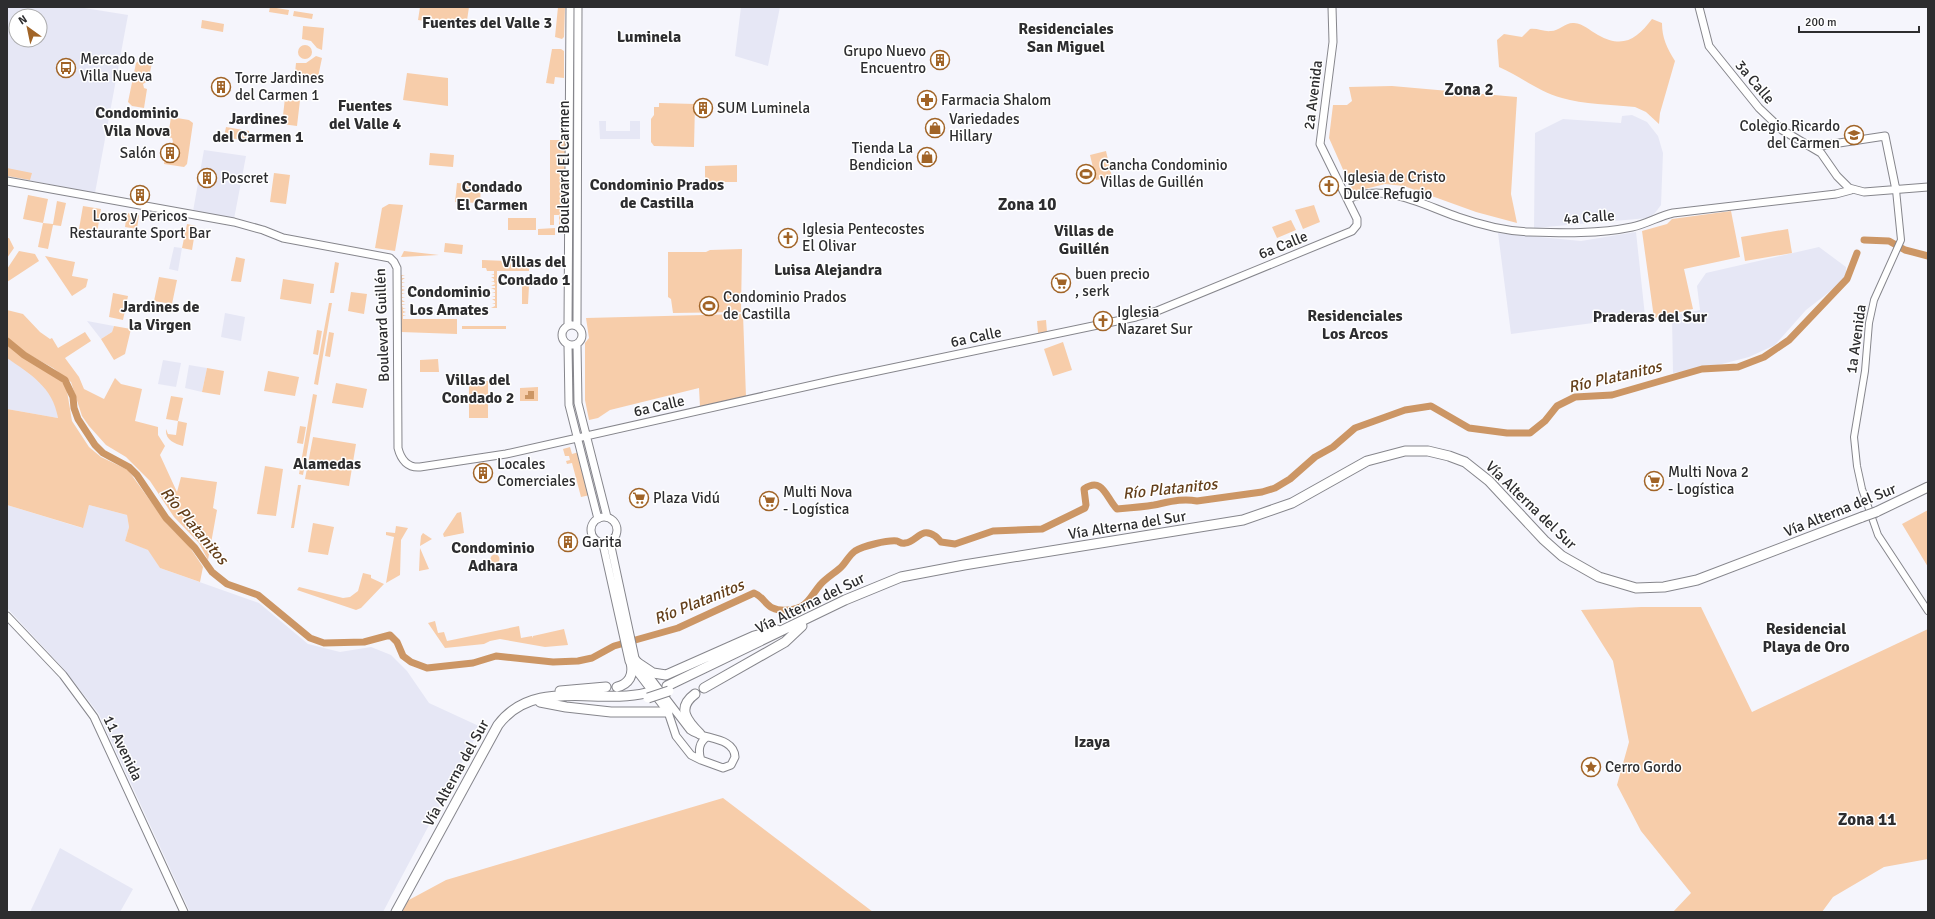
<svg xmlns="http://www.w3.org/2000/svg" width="1935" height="919" viewBox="0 0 1935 919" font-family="Signika,sans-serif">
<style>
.built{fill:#e6e7f5;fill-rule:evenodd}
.green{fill:#f7cdaa}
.water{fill:#cc9665}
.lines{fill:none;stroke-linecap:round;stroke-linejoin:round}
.river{stroke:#cc9665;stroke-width:7}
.minor-casing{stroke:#86868c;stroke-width:8}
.major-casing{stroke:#86868c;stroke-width:9}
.highway-casing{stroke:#86868c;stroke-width:11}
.minor{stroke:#fff;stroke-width:6}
.major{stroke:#fff;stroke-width:7}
.highway{stroke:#fff;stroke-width:9}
.highway-bridge-casing{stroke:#86868c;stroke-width:11;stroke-linecap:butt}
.highway-bridge{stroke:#fff;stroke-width:9}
.labels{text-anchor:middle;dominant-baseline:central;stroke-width:3;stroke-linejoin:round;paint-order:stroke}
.poi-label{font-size:15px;fill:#2d2d2f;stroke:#fff;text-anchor:start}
.street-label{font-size:15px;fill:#2d2d2f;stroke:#fff}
.neighbourhood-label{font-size:16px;font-weight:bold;fill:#2d2d2f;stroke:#fff}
.water-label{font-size:16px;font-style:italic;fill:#643f1a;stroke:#fff}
.quarter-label{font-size:17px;font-weight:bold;fill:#2d2d2f;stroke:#fff}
</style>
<rect width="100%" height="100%" fill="#f5f5fc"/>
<path class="built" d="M7,7H78L128,15L95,193L7,176ZM16,16H40V40H16Z
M741,7H780L768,66L735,56Z
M1632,115L1647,122L1658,136L1663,153L1661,205L1655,213L1648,218L1534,228L1535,133L1563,119L1621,123L1622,116Z
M599,121H606V131H630V121H640V139H600Z
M204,150L246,156L234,219L193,211Z
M1636,232L1645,316L1511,334L1498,233L1581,241Z
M174,247L182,248L178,271L169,269Z
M1819,247L1846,267V279L1806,310L1775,345L1749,357L1714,366L1673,373L1672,316L1700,310L1697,286L1706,273Z
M225,313L245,317L241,341L221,337Z
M87,321L114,326L112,332L101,339Z
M7,358L26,370L42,384L50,394L56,407L58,418L7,409Z
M163,360L181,363L176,387L158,384Z
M189,365L207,368L202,392L185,388Z
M7,505L82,528L89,505L127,515L129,527L125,541L149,550L160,568L259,603L308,644L340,652L371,647L391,655L407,671L429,703L481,727L383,912H190L99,714L62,667L7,608Z
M60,848L133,889L120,912H30Z"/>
<path class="green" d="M270,7L289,10L288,15L269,12Z
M420,7H469L466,27L418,20Z
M558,7H565L564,37L562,39L555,37Z
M294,11L313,14L312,19L293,16Z
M1652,19L1662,23C1662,38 1667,48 1675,61L1660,113L1659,124L1646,112L1635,107C1613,105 1582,104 1562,98C1539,92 1520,76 1499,67L1497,40L1504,34L1522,37L1530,29C1537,28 1545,32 1551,31C1559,31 1566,22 1574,23C1584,24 1589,30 1598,35C1623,49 1637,39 1652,19Z
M202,20L224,24L223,32L201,28Z
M303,26L324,28L322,50L317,48L311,41L302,39Z
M298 52a7 7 0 1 1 14 0a7 7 0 1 1-14 0Z
M552,49H561L564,51V78L555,77L554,84L546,83Z
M316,56L322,58L318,77L295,73L296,63H306Z
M140,60L152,63L148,81L143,84L144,88L147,89L144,108L132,106L128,102L136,63Z
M407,73L448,78V106L403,100Z
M1392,86L1517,97L1511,194L1517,223L1476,212L1404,186L1385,184L1353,192L1329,138L1333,105H1347L1352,101L1349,87Z
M285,98L300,100L297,126L282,124Z
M659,103L695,104L694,147L654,146L651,142V119L654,115V107H659Z
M171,117L189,120L193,123L187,164L184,167L164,164L167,145H170L173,142L172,138L168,137Z
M226,127L249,131L248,141L224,137Z
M550,140H565V220L559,225V215H554V225H550Z
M1106,151L1112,177L1096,180L1090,155Z
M430,153L454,155L453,167L429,165Z
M1088,164L1092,181L1083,183L1079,166Z
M737,165V182H705V166Z
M7,168L32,173L30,180L7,176Z
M274,173L290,175L286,204L270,202Z
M457,183L481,185L480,203L455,202Z
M28,195L48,199L43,223L53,224L57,201L66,203L61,226L53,225L48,249L38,247L43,223L23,219Z
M389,204L403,205L395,251L375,248L382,208Z
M1314,205L1320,222L1303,229L1295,210Z
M83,206L101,209L97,233L79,229Z
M1731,211L1740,257L1684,269L1693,309L1654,318L1642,231L1667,224L1672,219Z
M127,213L139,215L137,229L125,227Z
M508,218H536V230H508Z
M1291,220L1296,230L1277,238L1272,227Z
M187,224L196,226L192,250L182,248Z
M555,228V235H538V229Z
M1788,229L1792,253L1745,261L1741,237Z
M7,238H9L14,248L7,258Z
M445,243L463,245L462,254L444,252Z
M742,249L741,312L673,313L671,299L668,297V252H706L710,250Z
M19,251L35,254L39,261L7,282V269Z
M404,251L439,255L401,257Z
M45,256L75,262L72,276L88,279L86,287L72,296Z
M236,257L245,259L241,282L231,281Z
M482,260L507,261L529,268V271H497V308H491L495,306V304L492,303H495V301L492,299H495V297L492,296H495V293L492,292H495V290L491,288H495V286H491L495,284L494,282L491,281H494V279L491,277H494V275L491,274H494V271H487L486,268H482Z
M335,262L339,263L334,293H330Z
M400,275H405L402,276V278H405L402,280V282H405L402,283V286L405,287H402V289L405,290L402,291V293L405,294H402V297L405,298H402V300L405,302H402V304L406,305H402L403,308L406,309H403V311L406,312L403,313V315L406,316H403V319H457V334L401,332Z
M159,277L177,280L172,304L154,301Z
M283,279L314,284L311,304L280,299Z
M522,284L529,286L528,304H522Z
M351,292L367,294L364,314L348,311Z
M113,293L128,296L123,320L109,317Z
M329,303H332L318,385L314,384Z
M7,310L23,314L40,332L50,339L52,338L58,348L85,332L91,341L65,358L79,377L84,389L104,399L115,378L121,384L142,389L135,421L158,427V435L165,446L160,455L177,492L181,477L217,482L213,508L217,510L208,560L199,543L174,517L150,481L126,457L106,445L89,426L82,416L71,382L53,368L26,353L7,338Z
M743,314L746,397L700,407L699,388L610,410L598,418L589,420L585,400V343L589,338L586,318Z
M1046,320L1047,332L1038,333L1037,321Z
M114,326L131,329L125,354L114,360L101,339L112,332Z
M462,326H506V329H462Z
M317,330L322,331L318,355L313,354Z
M329,332L334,333L330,357L325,356Z
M1063,342L1072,370L1053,376L1044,349Z
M7,344L25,357L54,375L66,385L72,421L89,447L101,457L128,470L167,524L189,546L203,567L200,582L160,568L148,550L125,541L129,527L127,515L89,505L83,528L7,505V409L58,418C53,387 30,374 7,358Z
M438,359L439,372H420V360Z
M207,368L224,371L220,395L202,392Z
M268,371L299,377L295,396L264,391Z
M469,381H488V418H469Z
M336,383L367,389L363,408L332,403Z
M538,387V401H520V388Z
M313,394L317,395L303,475L299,474Z
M171,396L183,398L178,421L187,423L183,446C174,443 165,440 166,429L168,434L176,435L178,421L166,419Z
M300,426L306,427L303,444L297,443Z
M313,437L356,444L349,486L305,479Z
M570,447L572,454L579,452L590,495L581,497L572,463L567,464L566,461L570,460L569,456H565L563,449Z
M265,466L283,469L276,516L257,514Z
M298,485H301L294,528H291Z
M1928,510V567L1902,524Z
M461,512L464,533L444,537L443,534L457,513Z
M313,523L334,527L328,555L308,552Z
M396,526L408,528L401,540L400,575L386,583L394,537L386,535V532L395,533Z
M423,533L432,539L420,546L421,536Z
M420,548L429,569L419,571Z
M490.5 559a4.5 4.5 0 1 1 9 0a4.5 4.5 0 1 1-9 0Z
M363,573L371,575V578L384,584L361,608L356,610L297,590L299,587L343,598L350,597L358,591Z
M1641,607H1701L1752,712L1928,629V859L1884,867L1833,897L1822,912H1673L1691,893L1641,831L1617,785L1629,742L1613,661L1581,610Z
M435,621L438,633L444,632L447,641L519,626L521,638L532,636L533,638V636L564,629L568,645L545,647L500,639L490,641L484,644L445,648L428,623Z
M723,798L873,912H402L407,901L446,880Z"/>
<path class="water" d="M528,391H534V399H525V395H528Z"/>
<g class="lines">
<path class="river" d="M1864,240L1889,241L1905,250L1928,256
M7,341L24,355L65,380L73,397L74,408L78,419L95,445L103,453L129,467L137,475L166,518L195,548L212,572L227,584L258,595L310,638L324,643L364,642L390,635L397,642L403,656L411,662L427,668L473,663L496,656L553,662L578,661L592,658L614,646L678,628L754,593C767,598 765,612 788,610C807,609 810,597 820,585C825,579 833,574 839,569C845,565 848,556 855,551C863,546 887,540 897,541C900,542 901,544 905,543C917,542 921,526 935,536C937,537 939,540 941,542L955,544L993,531L1042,529L1085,508L1086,505L1084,489C1103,476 1106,498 1117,509C1129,508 1142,507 1154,505C1169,502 1182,498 1197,501L1262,492L1275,488L1290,479L1315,457L1333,447L1355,428L1405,410L1431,406L1469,428L1507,433H1530L1545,421L1557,406L1575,397L1612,395L1702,369L1738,367L1764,357L1789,340L1847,279L1857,253"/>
<defs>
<path id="minor" d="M1896,190L1901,240L1874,300L1869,323L1865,371L1854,437L1857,466L1862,489L1878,535L1928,611"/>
<path id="major" d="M1699,7L1709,46L1759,108L1782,130L1821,153L1837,176L1849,188L1864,192L1928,187
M1813,147L1885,136L1896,190
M7,181L234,222L263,230L283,238L390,258L394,262L397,268L398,448C401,460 408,468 420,467L506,454L835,380L1136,317L1157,311L1352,231L1357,225V219L1320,144L1333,42L1332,7
M1348,199C1385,182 1423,205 1458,217C1481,225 1505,231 1529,232C1563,233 1599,234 1632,227C1647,224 1659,216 1673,213L1836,194L1851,190
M562 335a10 10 0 1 1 20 0a10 10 0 1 1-20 0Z
M568,326L570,7
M577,326L578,7
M568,345L569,405L598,519
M577,345L578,403L607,517
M591 530a13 13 0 1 1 26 0a13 13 0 1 1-26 0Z
M603,544L629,661L668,712L676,736L691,755L701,760L723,768L731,765L735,757C734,736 703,740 690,730L635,658L610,542
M7,616L63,675L94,717L184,912
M701,760C698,751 699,742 707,737"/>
<path id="highway" d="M1876,512L1928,487
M638,663L653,673L666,675L754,636L777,630
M667,686L845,600L901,577L964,565L1243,520L1292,503L1367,461L1405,451H1428L1449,456L1465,462L1489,481L1544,540L1562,556L1599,577L1636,588L1664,587L1697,580L1862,517
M617,687C629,684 634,675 631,663
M704,688L785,642L802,626
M560,691L606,687
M695,694C676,708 687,721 700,734
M540,702L566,707L611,712H668
M396,912L498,725C534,677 597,705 646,693"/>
</defs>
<use href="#minor" class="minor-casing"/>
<use href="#major" class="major-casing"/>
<use href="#highway" class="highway-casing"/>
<use href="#minor" class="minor"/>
<use href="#major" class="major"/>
<use href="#highway" class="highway"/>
<defs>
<path id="highway-bridge" d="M1862,517L1876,512
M648,698L669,691"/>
</defs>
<use href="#highway-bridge" class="highway-bridge-casing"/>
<use href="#highway-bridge" class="highway-bridge"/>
</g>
<defs>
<symbol id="building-ring" viewBox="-11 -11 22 22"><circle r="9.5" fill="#fff" stroke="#a16427" stroke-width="1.5"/><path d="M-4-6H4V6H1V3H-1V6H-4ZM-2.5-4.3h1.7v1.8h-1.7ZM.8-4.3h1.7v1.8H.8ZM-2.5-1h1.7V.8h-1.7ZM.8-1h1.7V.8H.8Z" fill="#a16427"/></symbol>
<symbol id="bus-ring" viewBox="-11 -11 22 22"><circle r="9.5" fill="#fff" stroke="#a16427" stroke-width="1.5"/><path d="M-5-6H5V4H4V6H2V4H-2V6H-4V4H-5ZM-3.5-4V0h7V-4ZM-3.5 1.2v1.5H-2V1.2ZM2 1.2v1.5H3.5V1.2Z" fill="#a16427"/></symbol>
<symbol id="pharmacy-ring" viewBox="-11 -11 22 22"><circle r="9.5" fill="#fff" stroke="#a16427" stroke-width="1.5"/><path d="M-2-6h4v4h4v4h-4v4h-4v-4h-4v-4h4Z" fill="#a16427"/></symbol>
<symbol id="shop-ring" viewBox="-11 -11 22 22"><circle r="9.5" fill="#fff" stroke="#a16427" stroke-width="1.5"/><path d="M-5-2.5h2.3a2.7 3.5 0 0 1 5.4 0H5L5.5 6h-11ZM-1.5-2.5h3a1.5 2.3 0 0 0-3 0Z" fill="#a16427"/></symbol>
<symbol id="school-ring" viewBox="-11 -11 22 22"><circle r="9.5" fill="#fff" stroke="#a16427" stroke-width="1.5"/><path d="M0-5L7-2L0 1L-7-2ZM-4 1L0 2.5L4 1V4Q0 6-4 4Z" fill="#a16427"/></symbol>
<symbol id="stadium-ring" viewBox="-11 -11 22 22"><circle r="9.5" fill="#fff" stroke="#a16427" stroke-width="1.5"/><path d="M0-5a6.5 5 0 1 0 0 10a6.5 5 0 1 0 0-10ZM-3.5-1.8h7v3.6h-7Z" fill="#a16427"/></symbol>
<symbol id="church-ring" viewBox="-11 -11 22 22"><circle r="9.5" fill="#fff" stroke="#a16427" stroke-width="1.5"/><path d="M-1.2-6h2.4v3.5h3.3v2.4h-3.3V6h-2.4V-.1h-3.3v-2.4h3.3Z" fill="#a16427"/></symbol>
<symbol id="supermarket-ring" viewBox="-11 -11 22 22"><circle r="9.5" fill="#fff" stroke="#a16427" stroke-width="1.5"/><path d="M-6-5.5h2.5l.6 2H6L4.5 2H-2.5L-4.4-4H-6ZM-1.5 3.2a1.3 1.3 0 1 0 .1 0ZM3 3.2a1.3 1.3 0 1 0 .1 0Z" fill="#a16427"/></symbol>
<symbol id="sight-ring" viewBox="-11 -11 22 22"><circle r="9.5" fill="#fff" stroke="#a16427" stroke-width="1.5"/><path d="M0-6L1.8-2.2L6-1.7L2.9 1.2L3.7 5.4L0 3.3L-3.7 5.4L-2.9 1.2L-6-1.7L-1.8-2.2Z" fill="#a16427"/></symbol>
</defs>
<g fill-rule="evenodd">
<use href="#building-ring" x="929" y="49" width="22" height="22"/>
<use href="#bus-ring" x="55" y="57" width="22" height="22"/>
<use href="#building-ring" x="210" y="76" width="22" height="22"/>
<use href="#pharmacy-ring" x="916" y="89" width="22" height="22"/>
<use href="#building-ring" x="692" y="97" width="22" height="22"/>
<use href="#shop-ring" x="924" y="117" width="22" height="22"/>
<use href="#school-ring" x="1843" y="124" width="22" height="22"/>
<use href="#building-ring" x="159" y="142" width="22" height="22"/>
<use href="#shop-ring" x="916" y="146" width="22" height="22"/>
<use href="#stadium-ring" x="1075" y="163" width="22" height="22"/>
<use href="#building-ring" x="196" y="167" width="22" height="22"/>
<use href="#church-ring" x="1318" y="175" width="22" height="22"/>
<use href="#building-ring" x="129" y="184" width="22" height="22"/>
<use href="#church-ring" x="777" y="227" width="22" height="22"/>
<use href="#supermarket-ring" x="1050" y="272" width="22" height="22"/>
<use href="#stadium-ring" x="698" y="295" width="22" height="22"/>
<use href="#church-ring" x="1092" y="310" width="22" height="22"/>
<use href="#building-ring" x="472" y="462" width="22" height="22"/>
<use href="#supermarket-ring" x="1643" y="470" width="22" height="22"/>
<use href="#supermarket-ring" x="628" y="487" width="22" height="22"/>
<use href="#supermarket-ring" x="758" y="490" width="22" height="22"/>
<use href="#building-ring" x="557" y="531" width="22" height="22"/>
<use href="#sight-ring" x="1580" y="756" width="22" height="22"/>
</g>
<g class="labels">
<g class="poi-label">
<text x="926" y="51" text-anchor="end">Grupo Nuevo<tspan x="926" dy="17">Encuentro</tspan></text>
<text x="80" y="59">Mercado de<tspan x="80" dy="17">Villa Nueva</tspan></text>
<text x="235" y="78">Torre Jardines<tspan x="235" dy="17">del Carmen 1</tspan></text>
<text x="941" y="100">Farmacia Shalom</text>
<text x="717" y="108">SUM Luminela</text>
<text x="949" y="119">Variedades<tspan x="949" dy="17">Hillary</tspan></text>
<text x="1840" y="126" text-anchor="end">Colegio Ricardo<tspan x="1840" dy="17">del Carmen</tspan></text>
<text x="913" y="148" text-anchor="end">Tienda La<tspan x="913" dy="17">Bendicion</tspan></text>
<text x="156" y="153" text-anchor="end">Salón</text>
<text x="1100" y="165">Cancha Condominio<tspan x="1100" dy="17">Villas de Guillén</tspan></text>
<text x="1343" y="177">Iglesia de Cristo<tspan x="1343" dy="17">Dulce Refugio</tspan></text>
<text x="221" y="178">Poscret</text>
<text x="140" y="216" text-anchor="middle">Loros y Pericos<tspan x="140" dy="17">Restaurante Sport Bar</tspan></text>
<text x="802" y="229">Iglesia Pentecostes<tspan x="802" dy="17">El Olivar</tspan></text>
<text x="1075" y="274">buen precio<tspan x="1075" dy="17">, serk</tspan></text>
<text x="723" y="297">Condominio Prados<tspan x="723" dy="17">de Castilla</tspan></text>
<text x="1117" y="312">Iglesia<tspan x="1117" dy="17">Nazaret Sur</tspan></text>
<text x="497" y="464">Locales<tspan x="497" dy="17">Comerciales</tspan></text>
<text x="1668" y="472">Multi Nova 2<tspan x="1668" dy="17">- Logística</tspan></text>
<text x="783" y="492">Multi Nova<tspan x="783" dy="17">- Logística</tspan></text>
<text x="653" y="498">Plaza Vidú</text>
<text x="582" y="542">Garita</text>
<text x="1605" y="767">Cerro Gordo</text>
</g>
<g class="street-label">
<text transform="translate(1755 82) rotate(50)">3a Calle</text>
<text transform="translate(1313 95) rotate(-83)">2a Avenida</text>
<text transform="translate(564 167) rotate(-90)">Boulevard El Carmen</text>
<text transform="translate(1589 217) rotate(-4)">4a Calle</text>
<text transform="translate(1283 245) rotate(-22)">6a Calle</text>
<text transform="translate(382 325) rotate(-92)">Boulevard Guillén</text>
<text transform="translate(976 337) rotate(-12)">6a Calle</text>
<text transform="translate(1856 339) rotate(-82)">1a Avenida</text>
<text transform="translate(659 406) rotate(-13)">6a Calle</text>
<text transform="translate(1531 505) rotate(44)">Vía Alterna del Sur</text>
<text transform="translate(1840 510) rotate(-22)">Vía Alterna del Sur</text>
<text transform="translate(1127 525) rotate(-9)">Vía Alterna del Sur</text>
<text transform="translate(810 603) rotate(-26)">Vía Alterna del Sur</text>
<text transform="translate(123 748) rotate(64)">11 Avenida</text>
<text transform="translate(456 773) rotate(-61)">Vía Alterna del Sur</text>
</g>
<g class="neighbourhood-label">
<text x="487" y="23">Fuentes del Valle 3</text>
<text x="1066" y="29">Residenciales<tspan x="1066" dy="18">San Miguel</tspan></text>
<text x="649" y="37">Luminela</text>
<text x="365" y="106">Fuentes<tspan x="365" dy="18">del Valle 4</tspan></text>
<text x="137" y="113">Condominio<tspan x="137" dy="18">Vila Nova</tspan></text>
<text x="258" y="119">Jardines<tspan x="258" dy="18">del Carmen 1</tspan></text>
<text x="657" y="185">Condominio Prados<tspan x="657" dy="18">de Castilla</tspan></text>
<text x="492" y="187">Condado<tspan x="492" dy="18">El Carmen</tspan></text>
<text x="1084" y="231">Villas de<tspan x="1084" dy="18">Guillén</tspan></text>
<text x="534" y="262">Villas del<tspan x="534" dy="18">Condado 1</tspan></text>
<text x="828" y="270">Luisa Alejandra</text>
<text x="449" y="292">Condominio<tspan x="449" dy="18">Los Amates</tspan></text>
<text x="160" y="307">Jardines de<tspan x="160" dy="18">la Virgen</tspan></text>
<text x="1355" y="316">Residenciales<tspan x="1355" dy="18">Los Arcos</tspan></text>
<text x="1650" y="317">Praderas del Sur</text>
<text x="478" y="380">Villas del<tspan x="478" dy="18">Condado 2</tspan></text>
<text x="327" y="464">Alamedas</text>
<text x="493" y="548">Condominio<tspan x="493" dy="18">Adhara</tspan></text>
<text x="1806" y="629">Residencial<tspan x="1806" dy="18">Playa de Oro</tspan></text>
<text x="1092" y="742">Izaya</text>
</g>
<g class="water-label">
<text transform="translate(1615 377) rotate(-13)">Río Platanitos</text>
<text transform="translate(1170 489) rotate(-6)">Río Platanitos</text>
<text transform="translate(194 526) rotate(50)">Río Platanitos</text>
<text transform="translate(699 602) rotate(-22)">Río Platanitos</text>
</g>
<g class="quarter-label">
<text x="1469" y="89">Zona 2</text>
<text x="1027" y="204">Zona 10</text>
<text x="1867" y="819">Zona 11</text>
</g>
</g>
<rect width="1935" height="919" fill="none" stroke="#2d2d2f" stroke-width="16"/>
<g transform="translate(28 28) rotate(327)"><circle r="19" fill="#ffffff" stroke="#ababac"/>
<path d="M0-3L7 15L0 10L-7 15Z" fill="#a16427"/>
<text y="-6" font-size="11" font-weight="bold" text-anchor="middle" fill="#2d2d2f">N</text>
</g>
<path d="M1799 26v6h120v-6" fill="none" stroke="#2d2d2f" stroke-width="2"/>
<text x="1805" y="26" font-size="12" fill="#2d2d2f" stroke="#ffffff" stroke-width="3" paint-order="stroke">200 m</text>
</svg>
